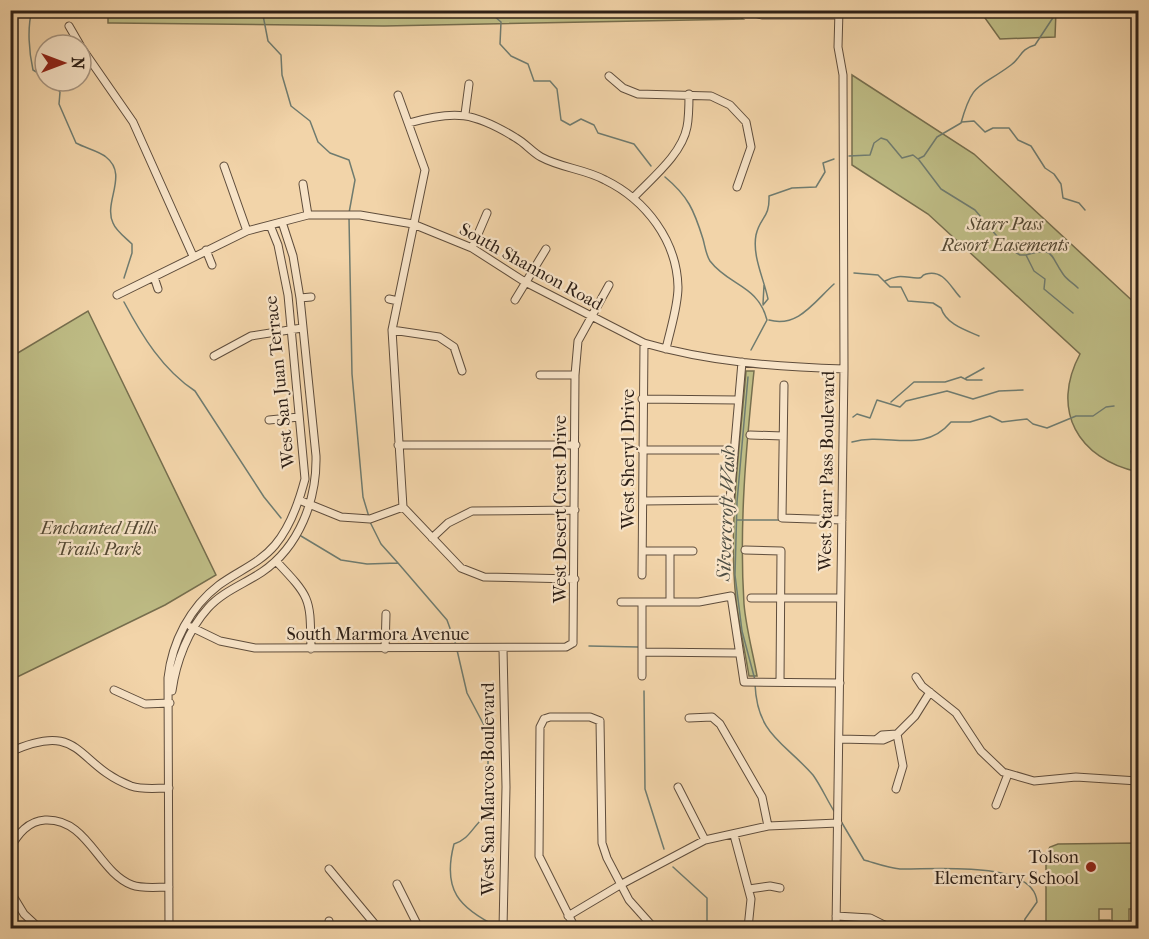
<svg xmlns="http://www.w3.org/2000/svg" width="1149" height="939" viewBox="0 0 1149 939" font-family="'IM FELL French Canon',serif">
<style>
.green{fill:#bebc85;stroke:#766e4e;stroke-width:1.5}
.lines{fill:none;stroke-linecap:round;stroke-linejoin:round}
.stream{stroke:#6f7b6f;stroke-width:1.5}
.minor-casing{stroke:#5f4d3c;stroke-width:9}
.minor{stroke:#f7e3c7;stroke-width:7}
.poi-dot{fill:#8f2418;stroke:#f7e3c7;stroke-width:2}
.labels{text-anchor:middle;dominant-baseline:central;stroke-width:4.5;stroke-linejoin:round;paint-order:stroke}
.park-label{font-size:18px;font-style:italic;fill:#524732;stroke:#f7e3c7}
.street-label{font-size:18px;fill:#2e2017;stroke:#f7e3c7}
.poi-label{font-size:18px;fill:#2e2017;stroke:#f7e3c7;text-anchor:end}
.water-label{font-size:20px;font-style:italic;fill:#4f4e43;stroke:#f7e3c7}
</style>
<rect width="100%" height="100%" fill="#f2d4a9"/>
<filter id="stains"><feTurbulence type="fractalNoise" baseFrequency=".00333" numOctaves="4"/><feColorMatrix values="0 0 0 0 .2 0 0 0 0 .09 0 0 0 0 .02 0 0 0 .5 -.17"/></filter>
<radialGradient id="worn" r=".72"><stop offset=".6" stop-color="#630" stop-opacity="0"/><stop offset="1" stop-color="#630" stop-opacity=".3"/></radialGradient>
<path class="green" d="M108,10H730L743,19L384,26L113,23H108Z
M980,11H1056L1055,37L1000,39Z
M852,75L974,154L1138,306V472C1078,459 1050,410 1080,354L928,214L852,165Z
M88,311L216,575L165,605L11,680V357Z
M746,371H754C746,448 739,526 744,604C746,628 753,653 757,676H749C745,651 739,625 736,600C728,524 740,446 746,371Z
M1138,843V909H1129V928H1112V909H1099V920H1110V928H1046V854L1050,847L1058,844Z"/>
<g class="lines">
<path class="stream" d="M32,10C27,28 29,52 33,70L45,77
M262,10L268,41L281,55L282,75L291,106L310,121L318,142L330,153L349,160L355,180L349,213
M487,10L501,22L500,44L511,56L528,64L534,81H550L557,89L561,120L570,125L581,119L594,125L598,133L634,144L651,166
M51,81L60,92L59,104L76,143C85,148 99,151 106,157C129,175 103,202 113,223C116,231 126,238 132,244V253L124,278
M962,122L974,121L985,132L993,128H1009L1018,140L1031,146L1045,168L1054,174L1061,184L1063,198L1079,203L1085,210
M849,156L870,155L874,143L881,138L887,140L902,158L913,155L918,159L924,156L937,137L961,123C973,80 979,89 1011,65C1021,58 1020,49 1035,45L1058,10
M919,160L941,189L975,210L1006,247L1020,255H1026L1034,271L1045,279L1044,289L1073,313
M665,177C688,196 694,210 703,239C705,246 706,255 710,261C729,286 758,285 767,320L751,350
M349,218L352,374L363,497L369,517
M1026,255C1055,247 1049,254 1063,274C1067,280 1073,283 1078,288
M854,273L878,275L890,287H901L908,301L933,303L941,308C946,324 965,330 979,336
M885,281C898,274 904,277 917,278C925,278 919,276 926,274C944,269 951,288 960,297
M124,302C142,336 163,370 195,391L264,497L281,518
M763,304L764,285
M763,305L768,299C764,279 752,256 756,235C760,217 770,218 769,196L792,188L816,187L825,172L823,163L834,159
M769,320C798,328 814,302 834,284
M748,377L737,502L735,575L742,631L755,680
M966,378L984,368
M891,402L914,382H945L961,377L967,380H982
M853,417L857,414L870,418L877,400L900,407L906,401L947,391L973,399L999,391L1023,390
M852,442C888,432 923,455 951,422H970L990,416L1002,422L1027,419L1033,424L1047,428L1076,416H1093L1106,407L1114,406
M1131,451L1138,485
M737,520H780
M370,522L381,544L398,563
M301,536L341,560L367,564L398,563L447,620L456,645
M589,646L638,647
M457,650L467,693L485,727L488,743V785L494,802L493,812C473,821 473,838 454,844C442,890 459,908 498,927
M755,684C757,735 784,742 813,775C821,786 827,800 834,811
M644,691L645,789L664,849
M842,823L864,860C875,863 888,868 900,869C930,870 1034,859 1037,902L1025,919L1023,928
M673,867L707,898V928"/>
<defs>
<path id="minor" d="M743,10L762,15H839
M69,26L80,45
M81,47L133,122L193,256
M609,76L623,88L638,94L711,96L730,105L746,122L751,147L737,187
M398,95L425,170L392,330L403,507L461,568L484,577L575,579
M465,114L469,84
M409,123C455,110 474,112 516,138C525,143 532,152 541,157C561,168 585,169 605,180C646,200 677,241 678,287C678,307 670,330 666,349
M224,166L247,231
M303,184L308,215
M634,197C652,178 682,154 687,127C689,117 689,105 689,94
M472,248L487,213
M206,250L212,265
M154,277L158,289
M117,295L247,231L308,215H360L413,224L472,248L525,282L644,343C709,362 777,367 844,369
M300,298L311,297
M389,299L398,301
M515,300L546,249
M392,330L439,337L454,347L462,371
M214,356L251,336L302,328
M540,375H575
M784,385L782,518L842,520
M642,399L738,400
M269,420L299,417
M750,435L783,436
M398,445H576
M642,450H733
M299,500L341,517L370,519L403,507
M643,501L730,500L742,362
M432,538L448,523L472,511L575,510
M745,550L781,551L780,682
M643,551H693
M670,551V601
M276,561C312,599 310,598 311,649
M642,575L644,343
M751,598H840
M621,602H699L731,596L744,682L840,683
M642,603V676
M191,627L220,641L255,648L566,647L573,643
M573,643L575,375L578,341L609,285
M385,649L386,614
M503,649L506,787L503,928
M642,652L739,653
M916,677L922,686L956,713L981,751L1003,772L1034,781L1076,777L1138,781
M114,690L145,704L170,703
M172,691C176,662 188,630 208,608C222,592 244,584 262,572C299,547 317,500 316,456L300,298L293,256L282,222
M689,718L712,717L720,724L762,797L768,826
M544,719L540,727L539,856L575,928
M544,719L550,717H590L600,721
M600,721L602,843L607,858L629,900L654,928
M839,739L883,740L897,734L882,735L877,739
M10,752C83,719 75,765 131,786C143,790 156,788 169,788
M678,787L705,840
M896,789L903,766L897,734L915,716L930,692
M996,805L1008,774
M734,835L751,899L748,928
M10,848C18,834 28,821 45,820C88,818 98,872 132,885C143,889 157,887 169,887
M329,869L378,928
M397,884L419,928
M749,889L770,886L780,888
M10,891L24,914L39,928
M568,916L620,885L705,840L768,826L838,823
M882,924L892,928
M169,928L168,678C172,642 190,607 219,585C238,571 260,563 275,545C291,526 299,502 305,479L288,295L278,245L270,225
M329,928V921
M836,928L844,369L843,75L838,47L839,10
M836,928L872,927L882,924L870,918L836,916"/>
</defs>
<use href="#minor" class="minor-casing"/>
<use href="#minor" class="minor"/>
</g>
<circle class="poi-dot" cx="1091" cy="867" r="6"/>
<g class="labels">
<g class="park-label">
<text x="1005" y="224">Starr Pass<tspan x="1005" dy="21">Resort Easements</tspan></text>
<text x="99" y="528">Enchanted Hills<tspan x="99" dy="21">Trails Park</tspan></text>
</g>
<g class="street-label">
<text transform="translate(531 267) rotate(29)">South Shannon Road</text>
<text transform="translate(280 382) rotate(-96)">West San Juan Terrace</text>
<text transform="translate(628 459) rotate(-90)">West Sheryl Drive</text>
<text transform="translate(827 471) rotate(-89)">West Starr Pass Boulevard</text>
<text transform="translate(560 509) rotate(-90)">West Desert Crest Drive</text>
<text x="378" y="634">South Marmora Avenue</text>
<text transform="translate(488 789) rotate(-90)">West San Marcos Boulevard</text>
</g>
<g class="poi-label">
<text x="1079" y="857">Tolson<tspan x="1079" dy="21">Elementary School</tspan></text>
</g>
<g class="water-label">
<text transform="translate(726 513) rotate(-88)">Silvercroft Wash</text>
</g>
</g>
<rect width="1149" height="939" fill="none" stroke="#f2d4a9" stroke-width="36"/>
<rect x="12" y="12" width="1125" height="915" fill="none" stroke="#2e2017" stroke-width="3"/>
<rect x="18" y="18" width="1113" height="903" fill="none" stroke="#2e2017" stroke-width="1.5"/>
<g transform="translate(63 63) rotate(90)"><circle r="28" fill="#f7e3c7" stroke="#a79581" stroke-width="1.5"/>
<path d="M0-4.5L10 22L0 15L-10 22Z" fill="#8f2418"/>
<text y="-9" font-size="16" font-weight="bold" text-anchor="middle" fill="#2e2017">N</text>
</g>
<rect width="100%" height="100%" filter="url(#stains)"/>
<rect width="100%" height="100%" fill="url(#worn)"/>
</svg>
